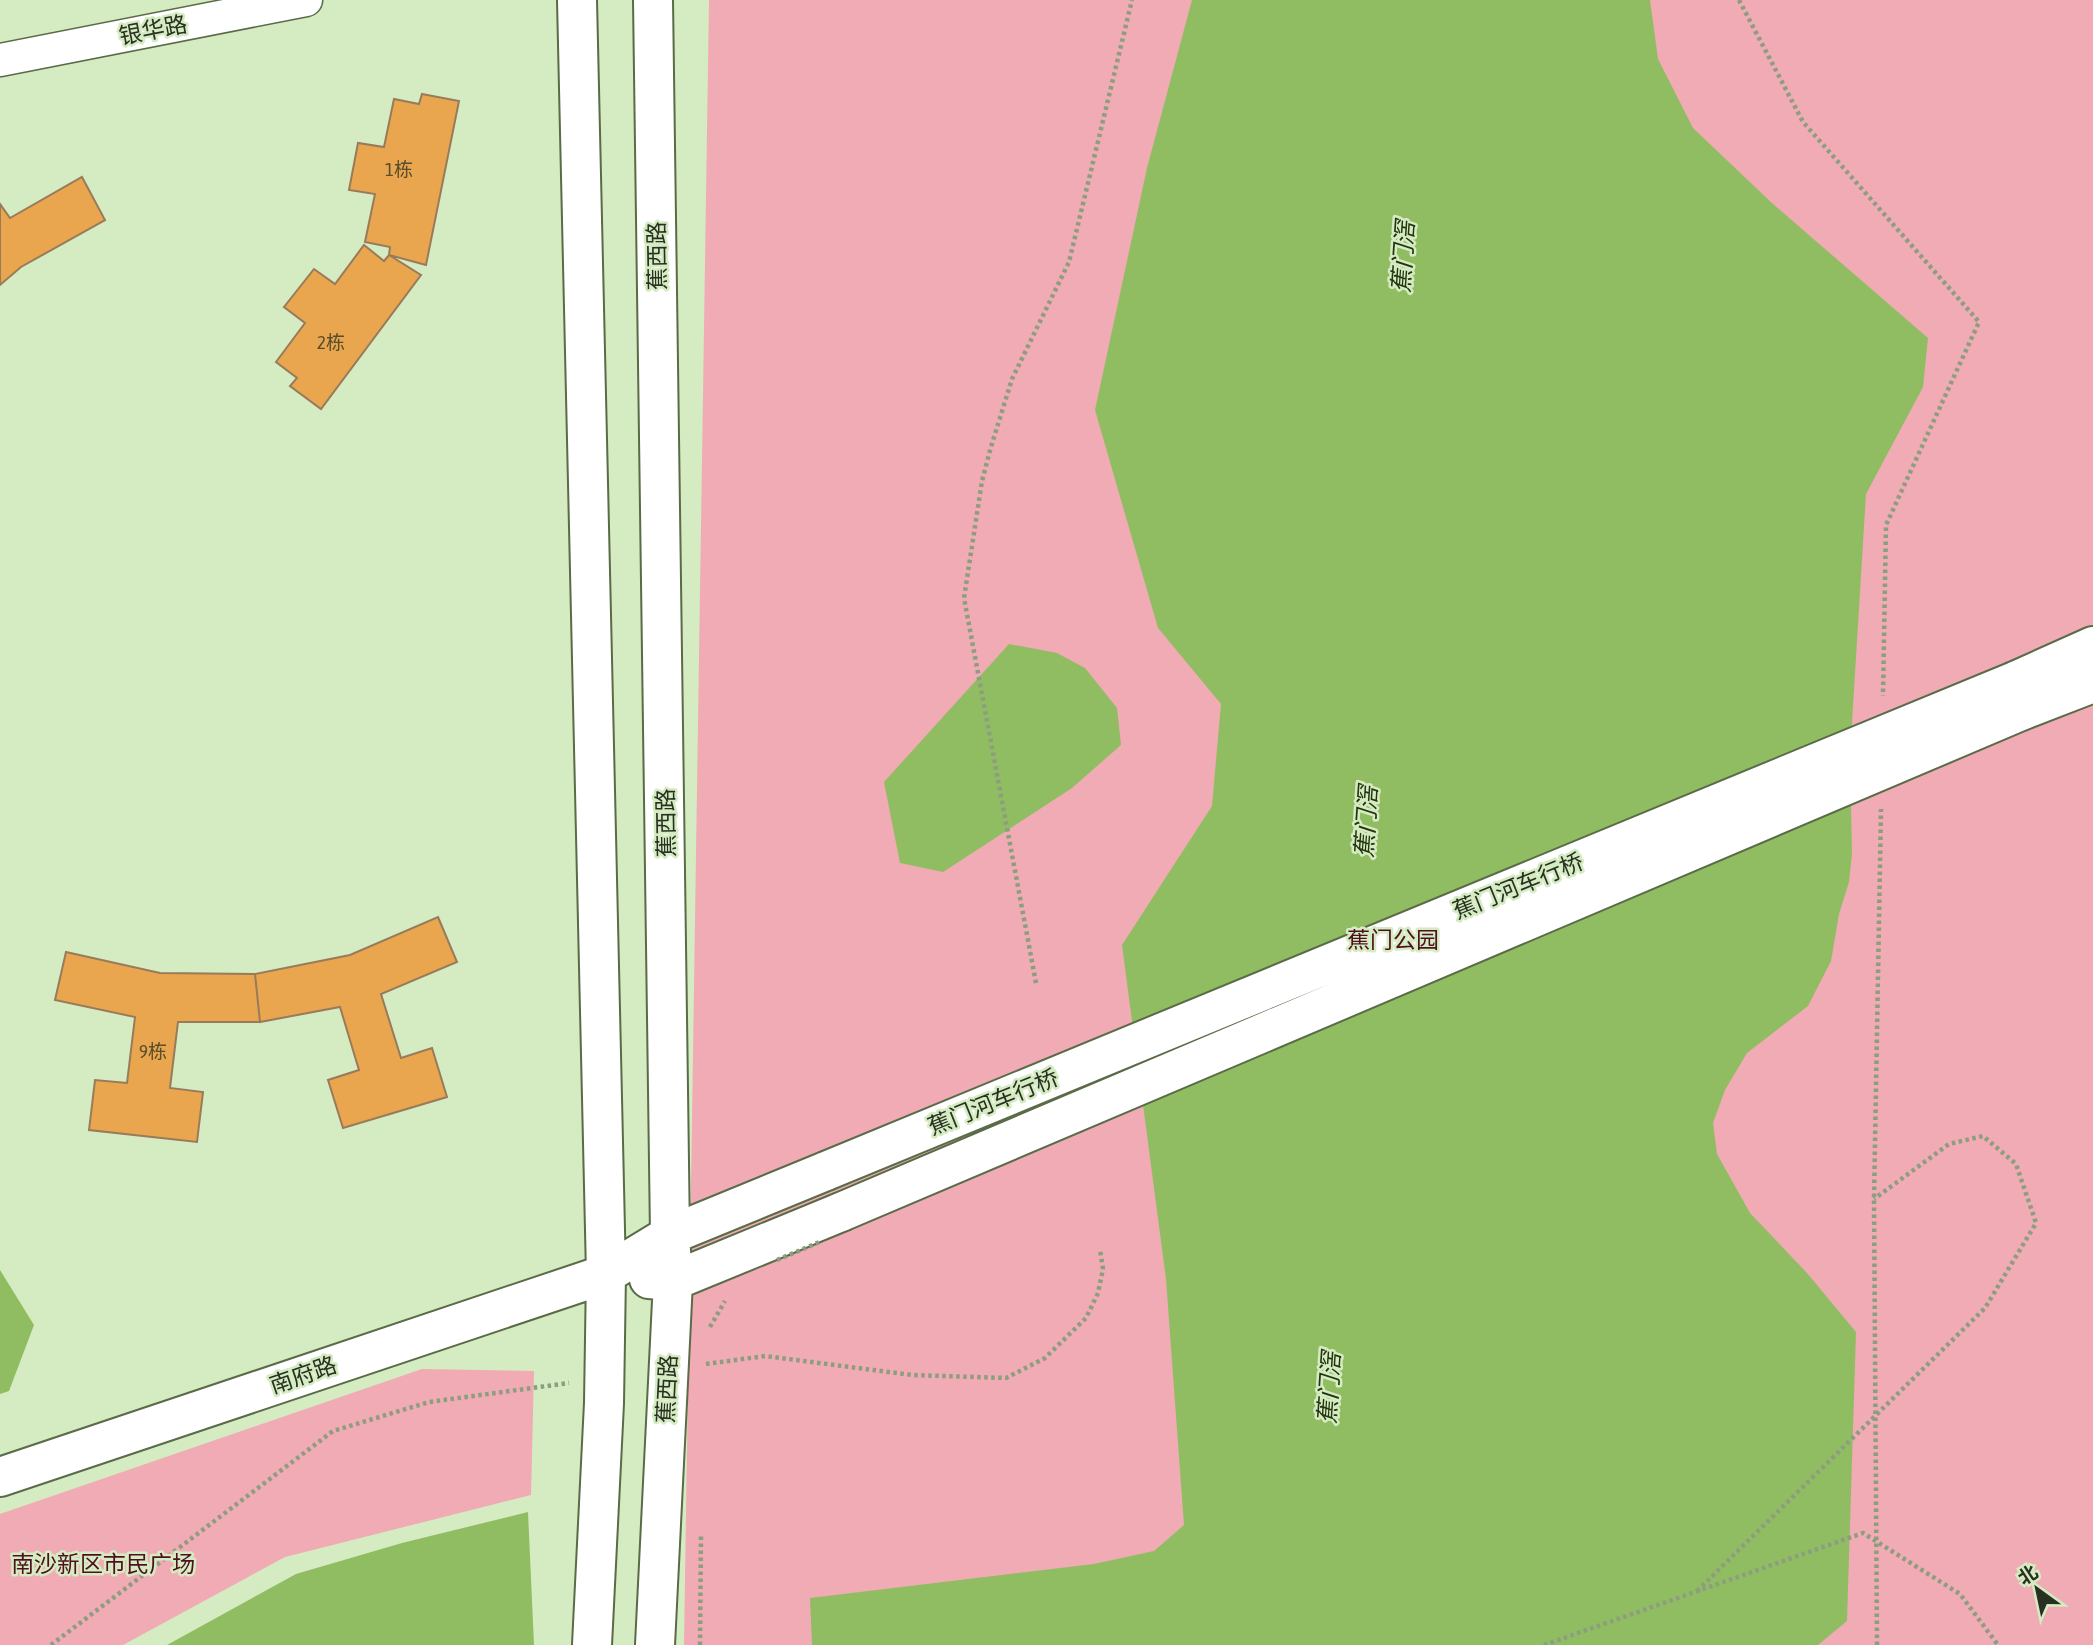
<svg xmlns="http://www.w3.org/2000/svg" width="2093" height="1645" viewBox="0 0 2093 1645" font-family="'Asap Condensed','Noto Sans SC',sans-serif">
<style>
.green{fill:#f0abb4}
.water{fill:#90bd62}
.building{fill:#e9a64e;stroke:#977b5a;stroke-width:2}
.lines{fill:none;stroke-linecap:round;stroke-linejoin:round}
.minor-casing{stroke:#596b47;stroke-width:35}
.tertiary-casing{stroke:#596b47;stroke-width:42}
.path{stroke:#8d9d7f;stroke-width:4.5;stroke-dasharray:3.5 3.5;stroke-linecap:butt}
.minor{stroke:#fff;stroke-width:32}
.tertiary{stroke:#fff;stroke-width:38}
.tertiary-bridge-casing{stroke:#596b47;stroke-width:42;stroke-linecap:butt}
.path-bridge{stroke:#8d9d7f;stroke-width:4.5;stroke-dasharray:3.5 3.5;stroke-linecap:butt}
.tertiary-bridge{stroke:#fff;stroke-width:38}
.labels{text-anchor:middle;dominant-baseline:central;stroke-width:5;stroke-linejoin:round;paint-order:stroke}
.number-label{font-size:19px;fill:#584e2c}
.street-label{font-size:23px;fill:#283021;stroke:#d5ebc2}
.park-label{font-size:23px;fill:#500f20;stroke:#d5ebc2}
.water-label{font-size:24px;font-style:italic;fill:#23340f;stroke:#d5ebc2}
</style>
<rect width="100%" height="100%" fill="#d5ebc2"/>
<path class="green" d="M709,0H2093V1645H684Z
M422,1369L534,1371L531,1495L285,1557L123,1645H0V1514Z"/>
<path class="water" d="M1192,0H1650L1658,59L1693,128L1773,204L1928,338L1923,387L1866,494L1850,755L1852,854L1849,882L1839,914L1831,961L1808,1006L1747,1053L1725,1090L1713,1123L1717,1154L1750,1213L1807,1273L1856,1332L1847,1621L1818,1645H812L810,1598L1094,1564L1154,1551L1184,1525L1166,1279L1122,945L1212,806L1221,704L1158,628L1095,410L1147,168Z
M1009,644L1057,653L1085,668L1117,708L1121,745L1072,788L943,872L900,863L884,782Z
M0,1270L34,1325L9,1391L0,1394Z
M528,1512L534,1645H167L296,1574L402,1543Z"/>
<path class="building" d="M422,94L459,101L426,265L389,255L390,247L365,242L375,194L349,190L358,143L384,147L394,99L419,104Z
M82,177L105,220L21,267L0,285V204L10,218Z
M364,245L384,261L389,255L421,275L321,409L290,386L297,378L276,362L305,323L284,307L314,269L335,284Z
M438,917L457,962L381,994L401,1058L432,1048L447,1097L343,1128L328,1080L359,1070L340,1007L260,1022L255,974L350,955Z
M66,952L160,973L255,974L260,1022H178L170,1088L203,1092L197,1142L89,1130L95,1080L127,1083L135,1017L55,1000Z"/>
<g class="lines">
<defs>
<path id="minor" d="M0,60L306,0"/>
<path id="tertiary" d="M577,0L606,1274L604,1403L592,1645
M653,0L670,1235L673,1281L655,1645
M2015,681L2093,646
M2021,711L2093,683
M649,1279L673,1281L841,1212
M0,1477L606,1274L670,1235L826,1171"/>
</defs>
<use href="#minor" class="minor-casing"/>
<use href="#tertiary" class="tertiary-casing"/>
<path class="path" d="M1739,0L1803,122L1979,322L1886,525L1883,696
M1036,983L964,598L982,481L991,447L1012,379L1069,262L1132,0
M710,1327L725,1301
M706,1364L765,1356L912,1375L1006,1378L1045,1358L1086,1318L1098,1293L1103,1269L1100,1250
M51,1645L333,1431L429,1402L569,1383
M700,1645L701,1534
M1877,1645L1874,1199L1881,809"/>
<use href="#minor" class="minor"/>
<use href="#tertiary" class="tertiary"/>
<defs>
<path id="tertiary-bridge" d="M826,1171L2015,681
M841,1212L2021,711"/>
</defs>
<use href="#tertiary-bridge" class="tertiary-bridge-casing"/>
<path class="path-bridge" d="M777,1260L822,1241
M1697,1591L1985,1308L2036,1223L2016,1164L1983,1136L1949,1144L1874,1199
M1544,1645L1863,1533L1960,1594L1998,1645"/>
<use href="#tertiary-bridge" class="tertiary-bridge"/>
</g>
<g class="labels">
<g class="number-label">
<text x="399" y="169">1栋</text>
<text x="331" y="342">2栋</text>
<text x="153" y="1051">9栋</text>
</g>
<g class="street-label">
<text transform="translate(153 30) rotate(-11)">银华路</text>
<text transform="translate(657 256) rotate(-91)">蕉西路</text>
<text transform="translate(666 823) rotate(-91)">蕉西路</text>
<text transform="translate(1518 886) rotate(-22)">蕉门河车行桥</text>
<text transform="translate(993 1102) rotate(-22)">蕉门河车行桥</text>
<text transform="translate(303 1375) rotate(-19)">南府路</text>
<text transform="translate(667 1389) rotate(-87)">蕉西路</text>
</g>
<g class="park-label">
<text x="1393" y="940">蕉门公园</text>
<text x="103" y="1564">南沙新区市民广场</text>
</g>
<g class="water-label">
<text transform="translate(1403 257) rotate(-86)">蕉门滘</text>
<text transform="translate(1366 822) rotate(-86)">蕉门滘</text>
<text transform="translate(1329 1388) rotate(-86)">蕉门滘</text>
</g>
</g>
<g transform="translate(2037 1589) rotate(327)" stroke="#d5ebc2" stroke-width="5" paint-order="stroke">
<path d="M0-5L12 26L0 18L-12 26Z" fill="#283021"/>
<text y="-10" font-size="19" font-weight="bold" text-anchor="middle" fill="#283021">北</text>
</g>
</svg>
